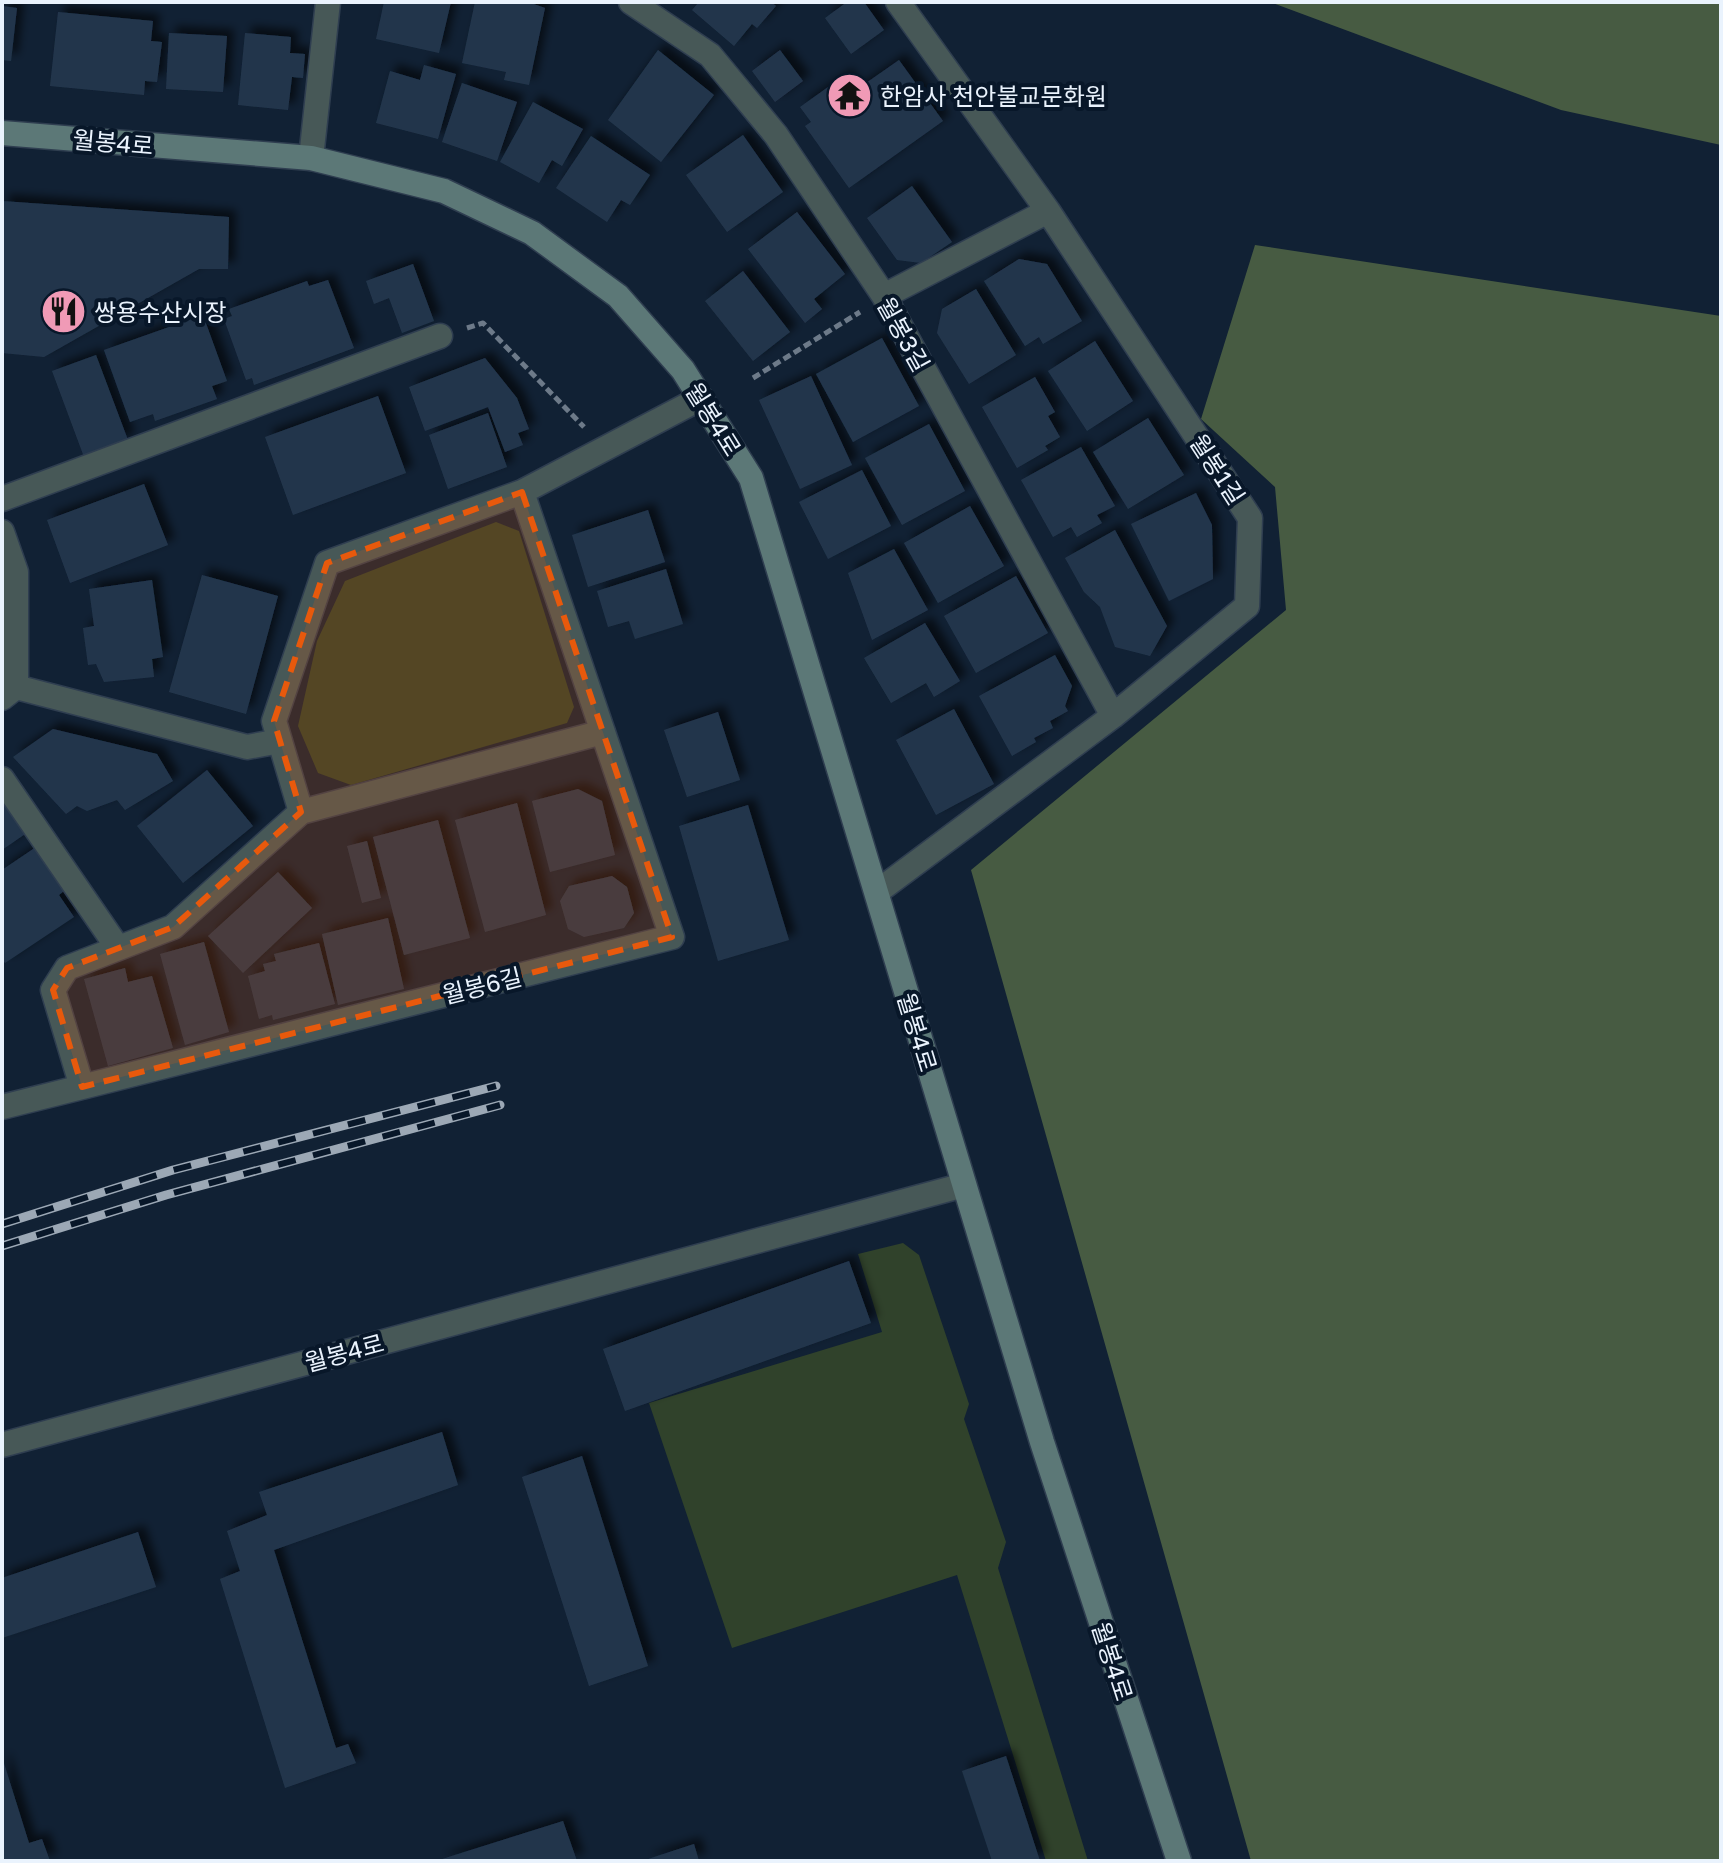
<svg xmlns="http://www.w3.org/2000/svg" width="1723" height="1863" viewBox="0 0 1723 1863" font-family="'Golos Text','Noto Sans KR',sans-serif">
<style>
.green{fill:#30422b}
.forest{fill:#475b42}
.building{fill:#23364c;filter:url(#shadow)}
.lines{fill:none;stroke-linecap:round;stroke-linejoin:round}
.street-casing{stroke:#2f3e50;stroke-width:27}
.secondary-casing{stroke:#2f3e50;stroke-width:27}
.path{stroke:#6d7a89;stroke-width:5;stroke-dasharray:8 4;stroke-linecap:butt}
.street{stroke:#475857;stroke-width:24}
.secondary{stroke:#5c7877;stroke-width:24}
.rail-casing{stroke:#9ca8b5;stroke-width:9}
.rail{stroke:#081729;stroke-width:6;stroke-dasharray:18;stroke-linecap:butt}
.marked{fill:#e8590c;fill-opacity:0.2;stroke:#e8590c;stroke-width:6;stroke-dasharray:16 10;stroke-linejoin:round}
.labels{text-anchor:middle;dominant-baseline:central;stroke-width:8;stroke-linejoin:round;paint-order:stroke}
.poi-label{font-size:24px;fill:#eaf3fd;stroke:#081729;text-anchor:start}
.street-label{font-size:24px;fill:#eaf3fd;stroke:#081729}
</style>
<defs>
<filter id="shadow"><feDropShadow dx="7" dy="-7" stdDeviation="4" flood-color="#0009"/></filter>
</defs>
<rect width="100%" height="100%" fill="#112134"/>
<path class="green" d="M496,522L519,531L574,707L567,723L351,785L318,773L298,726L317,641L345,581Z
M903,1243L919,1255L969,1404L964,1419L1006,1542L998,1568L1088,1861H1046L957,1575L732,1648L649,1403L882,1332L858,1254Z"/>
<path class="forest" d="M1270,2H1721V145L1561,110Z
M1255,245L1721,316V1861H1251L971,870L1286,610L1275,487L1201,419Z"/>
<path class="building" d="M384,2H451L439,53L376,39Z
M475,2H528L545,8L529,85L504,80L506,72L462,63Z
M699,2H771L776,6L757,28L752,24L734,46L692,10Z
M847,2H864L884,30L851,54L825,18Z
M2,6L17,8L11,61L2,60Z
M58,12L153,21L151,41L162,42L157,82L145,81L144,95L50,86Z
M169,33L227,36L223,92L166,89Z
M245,33L291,37L290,53L305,54L303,78L292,77L288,110L238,105Z
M658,50L714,95L661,162L608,120Z
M780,50L803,81L775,102L752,71Z
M899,60L943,121L849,188L805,126L811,122L800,107L845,75L856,90Z
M424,65L456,74L438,139L376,123L390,71L420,80Z
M462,83L517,102L497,161L442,142Z
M533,102L583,129L562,166L552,160L539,183L500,162Z
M743,135L783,192L727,232L686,175Z
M591,136L650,175L630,205L621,200L607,222L556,188Z
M912,186L952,242L921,263L897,260L867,218Z
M2,201L229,217L228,269H199L44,357L2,353Z
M797,212L845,274L814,299L822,309L805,323L748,249Z
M1019,259L1047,264L1082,321L1043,344L1039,337L1025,346L984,281Z
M413,264L434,321L402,333L389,298L374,304L366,281Z
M743,271L790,332L753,361L705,301Z
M328,280L354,348L254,385L252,378L246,380L224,319L232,316L229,309L307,281L309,286Z
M976,289L1016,355L969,384L937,333L942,309Z
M203,315L227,381L212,386L217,399L155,421L153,414L130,422L104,350Z
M882,338L919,406L853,442L816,374Z
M1095,341L1133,401L1087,431L1048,371Z
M96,355L128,440L84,457L52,371Z
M485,358L517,398L529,429L518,433L523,445L505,452L488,407L425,431L409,387Z
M811,376L852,465L800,489L759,400Z
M1035,377L1055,412L1048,416L1060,437L1045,446L1048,450L1017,468L982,407Z
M378,396L406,473L293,515L265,437Z
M488,413L507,467L448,489L429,435Z
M1148,418L1184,475L1128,509L1093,452Z
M929,424L965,491L902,525L865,458Z
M1081,447L1115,506L1097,515L1102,523L1077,537L1071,527L1053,537L1021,480Z
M862,470L891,526L828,559L799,502Z
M144,484L168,545L70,583L47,520Z
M1196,493L1212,525L1213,579L1169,601L1131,524Z
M970,506L1004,566L938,603L904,543Z
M648,510L665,562L588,587L572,535Z
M1115,530L1167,626L1150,656L1115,647L1100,607L1084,592L1065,558Z
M894,549L928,610L872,640L848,573Z
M666,569L683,624L635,639L629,621L608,627L597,591Z
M202,575L278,596L246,714L169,692Z
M1016,576L1048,633L976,673L944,616Z
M152,580L163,657L152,659L154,677L104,682L96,664L88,665L83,628L94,626L89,589Z
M925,623L960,681L934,697L926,683L891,703L864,658Z
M1055,655L1072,686L1065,706L1068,711L1050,721L1053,728L1034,738L1036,742L1012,756L979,696Z
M954,709L994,784L936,815L896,740Z
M718,712L740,780L687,797L664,730Z
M53,729L157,754L173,781L125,810L117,800L87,811L77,806L66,814L13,757Z
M207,770L253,826L183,883L137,826Z
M578,789L602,801L615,855L550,872L532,801Z
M2,795L28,832L2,850Z
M517,803L546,915L485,932L455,820Z
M748,805L789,940L718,961L679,826Z
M438,820L470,938L404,955L373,837Z
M367,841L381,898L362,903L347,846Z
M36,847L65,890L59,895L74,917L5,963L2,959V870Z
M278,872L312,908L243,973L208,936Z
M612,876L627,887L634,913L624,928L584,937L568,929L560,901L569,886Z
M388,918L404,989L338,1005L322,934Z
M204,942L229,1032L185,1045L160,954Z
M319,943L335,1004L273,1020L272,1015L259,1019L248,976L265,971L263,964L276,961L274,954Z
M125,968L128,982L152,976L173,1048L108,1066L84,979Z
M849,1261L871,1323L625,1411L603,1349Z
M442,1432L458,1485L274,1550L336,1748L348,1744L356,1763L285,1788L220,1579L240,1571L227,1531L267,1515L259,1492Z
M582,1456L648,1666L589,1686L522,1477Z
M138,1532L156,1587L2,1638V1578Z
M1006,1756L1040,1861H992L962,1771Z
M2,1757L29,1843L42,1839L50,1861H2Z
M563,1821L577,1861H439V1860Z
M694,1844L699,1861H645V1860Z"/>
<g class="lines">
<defs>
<path id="street" d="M631,2L710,55L776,135L884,296L1113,716
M311,158L328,2
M884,296L1048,211
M2,499L440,336
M2,532L16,572V687L2,698
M16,687L247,747L280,741
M2,779L118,948
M301,812L603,732
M877,892L1113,716L1247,606L1250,518L1048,211L898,2
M82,1087L672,937L522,492
M2,1107L82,1087L53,990L67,968L173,927L301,812L274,721L327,563L522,492L701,398
M2,1445L964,1185"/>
<path id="secondary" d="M2,133L311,158L444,191L532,233L618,296L683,370L751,478L1042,1442L1179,1861"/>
</defs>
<use href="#street" class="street-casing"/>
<use href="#secondary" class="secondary-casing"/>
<path class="path" d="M467,328L483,323L584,427
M753,378L860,312"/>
<use href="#street" class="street"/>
<use href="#secondary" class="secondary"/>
<defs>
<path id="rail" d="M2,1224L173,1170L496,1086
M2,1246L166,1195L500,1105"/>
</defs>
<use href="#rail" class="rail-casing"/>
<use href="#rail" class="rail"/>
</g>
<path class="marked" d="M522,492L672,937L82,1087L53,990L67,968L173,927L301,812L274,721L327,563Z"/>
<defs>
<symbol id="temple-disc" viewBox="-11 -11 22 22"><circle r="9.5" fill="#f09ab6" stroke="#081729"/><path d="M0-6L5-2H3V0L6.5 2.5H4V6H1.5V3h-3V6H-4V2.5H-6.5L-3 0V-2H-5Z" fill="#111"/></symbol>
<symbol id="restaurant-disc" viewBox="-11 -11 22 22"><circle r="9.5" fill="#f09ab6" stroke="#081729"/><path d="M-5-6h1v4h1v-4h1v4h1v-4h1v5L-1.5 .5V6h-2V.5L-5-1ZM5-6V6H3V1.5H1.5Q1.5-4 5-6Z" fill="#111"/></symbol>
</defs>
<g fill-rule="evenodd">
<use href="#temple-disc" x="824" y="70" width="51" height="51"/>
<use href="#restaurant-disc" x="38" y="286" width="51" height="51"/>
</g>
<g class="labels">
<g class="poi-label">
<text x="880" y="95">한암사 천안불교문화원</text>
<text x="94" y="311">쌍용수산시장</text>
</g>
<g class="street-label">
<text transform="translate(113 142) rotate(5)">월봉4로</text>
<text transform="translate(904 334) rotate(61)">월봉3길</text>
<text transform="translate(714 419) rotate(58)">월봉4로</text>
<text transform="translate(1218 469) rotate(57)">월봉1길</text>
<text transform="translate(482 985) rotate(-14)">월봉6길</text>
<text transform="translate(918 1032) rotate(73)">월봉4로</text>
<text transform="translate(344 1352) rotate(-15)">월봉4로</text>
<text transform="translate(1113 1661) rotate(72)">월봉4로</text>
</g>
</g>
<rect width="1723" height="1863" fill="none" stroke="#eaf3fd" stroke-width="8"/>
</svg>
